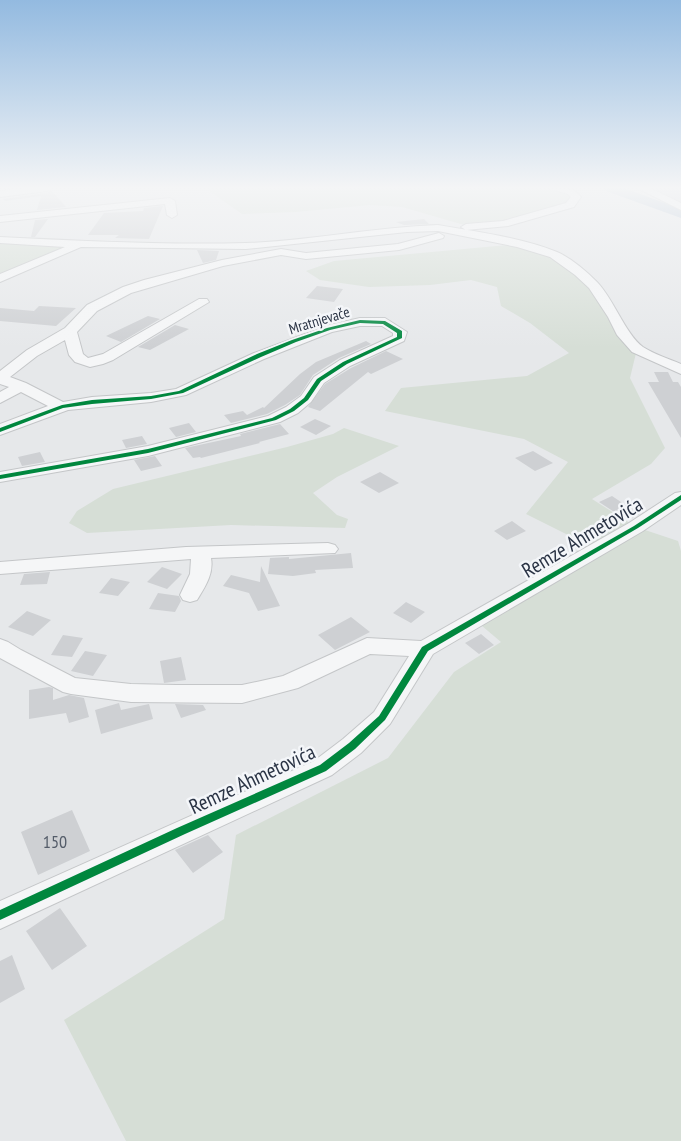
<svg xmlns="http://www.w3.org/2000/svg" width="681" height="1141" viewBox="0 0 681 1141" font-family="'PT Sans Narrow',sans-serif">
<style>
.built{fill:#d4d7dd}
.green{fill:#d6ded6}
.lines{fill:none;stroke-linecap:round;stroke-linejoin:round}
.river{fill:#b4c4d5;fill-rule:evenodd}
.building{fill:#ced0d3}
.minor-casing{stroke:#c4c6c8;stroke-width:2}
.minor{fill:#f5f6f7;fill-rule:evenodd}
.cycleway-casing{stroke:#f4f6f9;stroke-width:3}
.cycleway{fill:#00873e;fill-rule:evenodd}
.labels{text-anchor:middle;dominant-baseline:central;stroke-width:5;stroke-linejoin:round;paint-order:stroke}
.far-street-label{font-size:15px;fill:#2b3445;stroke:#f4f6f9}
.near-number-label{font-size:18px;fill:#545c69}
.near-street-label{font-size:21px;fill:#2b3445;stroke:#f4f6f9}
</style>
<rect width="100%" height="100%" fill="#e6e8ea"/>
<path class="built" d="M649,188H681V203Z"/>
<path class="green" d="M205,188H553L571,192L574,201L504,224L471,227L402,207L370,205L296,212L242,214Z
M0,240L81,244L0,277Z
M519,244L554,255L579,272L637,349L630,378L665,448L651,464L592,499L636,527L678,541L681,551V1141H126L64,1020L224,919L236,835L388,758L454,672L501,642L475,620L598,550L526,514L568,462L524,439L385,411L401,388L527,376L569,353L530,323L501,306L497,287L471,280L430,285L369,287L320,280L306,271L334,261Z
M344,428L399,446L337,477L313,493L337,515L348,519L345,528L231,525L87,533L69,523L77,511L113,489L287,447L333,434Z"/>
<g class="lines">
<path class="river" d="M605,188H624L681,209V218L606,191Z"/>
</g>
<path class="building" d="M51,190L66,207L37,210L41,196L5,201L3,199L47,193Z
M163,206L149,239L115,238L119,235H88L104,213L143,211L144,208Z
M48,219L35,237H31L35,220Z
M424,219L429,224L404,225L396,222Z
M197,250L219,251L216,260L203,263Z
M317,286L343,289L334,302L306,298Z
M39,306L76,308L56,326L0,321V308L34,311Z
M148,316L160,319L121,342L106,336Z
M175,325L189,329L150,350L138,347Z
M366,341L371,344L339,358L313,375L300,395L285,405L267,414L231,423L224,415L243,411L247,415L263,407L264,408L300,374L316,362Z
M386,351L403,359L371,374L368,372L320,411L308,407L325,384L351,368Z
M654,372H668L673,382H678L681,387V438L648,382H659Z
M315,419L331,426L316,435L300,427Z
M189,423L196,432L176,437L169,428Z
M280,424L289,434L259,442L260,443L201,458L200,457L193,458L185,448L241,436L240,434Z
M142,436L147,444L126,448L122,440Z
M533,451L553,463L535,471L515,458Z
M40,452L45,462L22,466L18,457Z
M155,456L162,466L141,471L134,460Z
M380,472L399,483L379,493L360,482Z
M612,496L639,514L628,521L599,502Z
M512,521L526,531L507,540L494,531Z
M351,553L353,568L315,570L316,573L293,576L268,574L270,558L289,557V559Z
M261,566L280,606L258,611L249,593L223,586L231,575L260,582Z
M162,567L182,574L167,589L147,582Z
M50,572L47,584L20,585L24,574Z
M111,578L130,582L118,596L99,593Z
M158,593L179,596L181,601L175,612L149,609Z
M406,602L425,612L411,623L393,613Z
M27,611L51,620L33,636L8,627Z
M351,617L370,632L335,650L318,635Z
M481,634L494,645L479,654L465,643Z
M63,635L83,638L72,657L51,655Z
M85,651L107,655L93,676L71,671Z
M181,657L186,680L164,683L160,661Z
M49,687L53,688V700L69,695L84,698L89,717L69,723L66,713L29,719V690Z
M119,703L121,710L149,704L153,719L101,734L95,710Z
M175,704L203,705L206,710L181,718Z
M72,810L90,851L38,875L21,832Z
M208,835L223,852L193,873L175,850Z
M60,908L87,946L52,970L26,931Z
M12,955L25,989L0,1003V961Z"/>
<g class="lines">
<defs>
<path id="minor" d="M22,188H52L47,191L0,197V191Z
M548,188L574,190L581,197L574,207L508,226L466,230L461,227L466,224L503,221L566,203L571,197L568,194Z
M637,188H650L681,203V210Z
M170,198L175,201L177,215L172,218L167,215L165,204L0,222V216Z
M438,225C477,232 520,237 557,252C571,258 586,271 597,282C613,298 626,335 643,347C654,354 669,359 681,364V374L632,352L617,335L608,317L589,288L575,275L550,257L517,247L438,231L407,232L246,249L81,247L0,282V274L65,247L0,243V237C82,241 164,245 246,243C310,241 374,227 438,225Z
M439,233L444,236L443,238L399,250L306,259L281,255L223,266L131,293L97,311L77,332L83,354L88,358L103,354L199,299H207L209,302L113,360L103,364L90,367L75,362L69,355L65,340L37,356L10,377L26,383L63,402L92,397L151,393L176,389L254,353L329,325L360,318H385L407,332L404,341L350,366L324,383L311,402L298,413L280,422L148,456L0,482V472L148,446L268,416L286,407L301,396L314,377L340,360L393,336V333L382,326H360L332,332L264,359L186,395L151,402L68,410L0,435V424L48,406L21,392L0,403V392L9,387L0,384V371L27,350L65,328L87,305L123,287L144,280L222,260L281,249L306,253L398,244Z
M681,492V505L643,531L433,654L390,724L361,753L332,775L0,929V901L314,761L343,739L374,712L409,656L370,654L298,688L242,703L131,702L71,694L63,692L0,658V639L8,642L21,650L75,678L131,684L176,685H242L261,681L283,676L367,638L421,641L629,523L675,493Z
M328,543L335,545L338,549L335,553L211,558C214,574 205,587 197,600L190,602L183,600L180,595L190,574L191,559L0,574V562L186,547Z"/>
</defs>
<use href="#minor" class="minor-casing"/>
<use href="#minor" class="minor"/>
<defs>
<path id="cycleway" d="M360,320L385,321L402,331V338L347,364L321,381L308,400L294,411L276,420L148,453L0,479V475L148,449L272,418L290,409L304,398L317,379L343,362L397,337V333L383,324L360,323L330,330L296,342L261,357L183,393L151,399L92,404L63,408L0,432V428L62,405L92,400L151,396L179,391L257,354L292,340L327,328Z
M681,495V500L638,528L428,651L385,720L355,749L326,771L185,834L0,920V910L177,828L320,765L349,743L379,716L422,647L634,526Z"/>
</defs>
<use href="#cycleway" class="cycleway-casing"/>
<use href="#cycleway" class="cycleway"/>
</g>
<linearGradient id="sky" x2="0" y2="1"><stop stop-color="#93bae0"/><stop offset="0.54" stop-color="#f4f5f6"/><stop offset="1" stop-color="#f4f5f6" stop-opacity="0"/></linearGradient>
<rect width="681" height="348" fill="url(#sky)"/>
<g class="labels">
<g class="far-street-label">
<text transform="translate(319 320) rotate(-17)">Mratnjevače</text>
</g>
<g class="near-number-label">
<text x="55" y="841">150</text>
</g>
<g class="near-street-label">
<text transform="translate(582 537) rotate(-31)">Remze Ahmetovića</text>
<text transform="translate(252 779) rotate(-25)">Remze Ahmetovića</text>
</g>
</g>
</svg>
